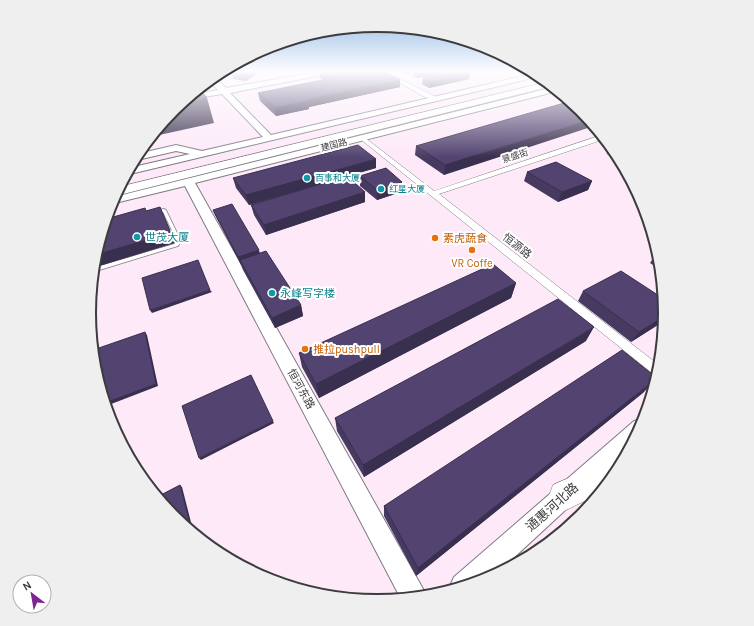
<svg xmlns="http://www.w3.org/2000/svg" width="754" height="626" viewBox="0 0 754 626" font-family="Karla,'Noto Sans SC',sans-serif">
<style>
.commercial{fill:#fde9f8}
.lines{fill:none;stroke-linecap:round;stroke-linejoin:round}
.lane-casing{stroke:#7d7b82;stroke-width:1.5}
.street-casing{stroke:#7d7b82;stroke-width:1}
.secondary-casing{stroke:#7d7b82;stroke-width:2}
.highway-casing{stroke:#7d7b82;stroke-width:1}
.lane{fill:#fff;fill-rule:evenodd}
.street{fill:#fff;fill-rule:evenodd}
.secondary{fill:#fff;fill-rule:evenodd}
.highway{fill:#fff;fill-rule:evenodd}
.wall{fill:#473a60}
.shaded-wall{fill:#392f4e}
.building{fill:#524370;stroke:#392f4e}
.culture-dot{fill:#0f9aa8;stroke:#fff;stroke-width:1.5}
.food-dot{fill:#e8710a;stroke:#fff;stroke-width:1.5}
.labels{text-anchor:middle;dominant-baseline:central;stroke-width:4;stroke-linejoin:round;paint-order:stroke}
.far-street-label{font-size:9px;fill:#3c3b3e;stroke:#fff}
.far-culture-label{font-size:9px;fill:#0d838f;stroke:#fff;text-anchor:start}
.culture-label{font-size:11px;fill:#0d838f;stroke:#fff;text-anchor:start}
.food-label{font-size:11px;fill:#c56008;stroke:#fff;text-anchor:start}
.street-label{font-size:11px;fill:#3c3b3e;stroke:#fff}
.near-street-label{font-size:13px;fill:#3c3b3e;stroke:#fff}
.rim{fill:none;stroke:#3c3b3e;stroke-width:2}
</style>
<rect width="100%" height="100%" fill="#faf9fe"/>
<path class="commercial" d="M222,71H532L581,110L617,153L643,203L660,257L665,313L659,369L643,423L616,473L580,517L537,553L487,579L433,596L377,601L321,595L267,579L217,552L173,516L137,473L111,423L94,369L89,313L95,257L111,203L138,153L174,109Z"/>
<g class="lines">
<defs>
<path id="lane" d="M163,209H164L166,210L181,241L178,246L93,272V268L174,244L177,241L163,212L154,214L152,213Z"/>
<path id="street" d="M379,71H384L440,99L437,101L425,97Z
M602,135L605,139L439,194L660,366L657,377L359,138L364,137L434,191Z"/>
<path id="secondary" d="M323,71H337L333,73L230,93L271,135L536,73L541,76L126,175L129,168L190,154L176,151L133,161L137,154L176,145L202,151L263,137L222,94L185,100L191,95L218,90L209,80L214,76L226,88Z
M554,87L558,91L195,183L427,596L401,599L185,186L111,204L114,197Z
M641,419L644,420L643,423L626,454L494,576L487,579L452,590L450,586L454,577L634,421Z"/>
<path id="highway" d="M547,82L552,86L115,196L119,187Z
M618,456L624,458L616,473L599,494L564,511L553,507L549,496L553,485Z"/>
</defs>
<use href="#lane" class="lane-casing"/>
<use href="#street" class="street-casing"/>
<use href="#secondary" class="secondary-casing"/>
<use href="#highway" class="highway-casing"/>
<use href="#lane" class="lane"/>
<use href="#street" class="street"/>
<use href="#secondary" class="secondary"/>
<use href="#highway" class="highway"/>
</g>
<path class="wall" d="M236,71H261L246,81L233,79L232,73Z
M319,71H383L400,80V87L309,107V109L276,116L260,101L258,93L324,80L320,78Z
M388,71H412L409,74Z
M413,71H454L417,78L413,76Z
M423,78L469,79L429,88L422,84Z
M571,101L444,175L415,155L416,146Z
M610,147H611L617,153L620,160L607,154Z
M376,168L347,176L365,202L266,235L254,215L251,205L335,180L249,205L236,188L233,178Z
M527,172L592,181L588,190L558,202L524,181Z
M360,176L401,192L377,200L360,186Z
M213,210L260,253L301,305L303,316L275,328L243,270L241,265L216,217Z
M658,252L660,257L661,270L650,263L657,253Z
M516,283L511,298L319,398L302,367L299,353Z
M583,291L665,313L664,321L631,342L578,301Z
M586,341L364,477L337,431L335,418Z
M644,392L416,576L384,516V506Z"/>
<path class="shaded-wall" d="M251,71H261L246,81L245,75Z
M427,71H454L417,78L418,73Z
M470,73L469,79L429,88L430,82Z
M400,80V87L309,107V109L276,116L275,108L306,100Z
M207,98L214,123L150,137L174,109L182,103Z
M589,120L594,126L444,175L445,165Z
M376,159V168L249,205L246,195Z
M592,181L588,190L558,202L562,192Z
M402,182L401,192L377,200V190Z
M365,192V202L266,235L264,225Z
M160,207L175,243L93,268L95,255Z
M259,250L261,258L240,260L241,265L238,257Z
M516,283L511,298L319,398L316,384Z
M210,290L212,292L152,313L150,310Z
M301,305L303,316L275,328L272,318Z
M665,316L664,321L631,342L639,332Z
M594,327L586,341L364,477L363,465Z
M145,332L147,335L158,386L106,406L105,403Z
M657,378L644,392L416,576L418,568Z
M273,421L274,423L201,460L199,458Z
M180,485L182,487L194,534L192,532Z"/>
<path class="building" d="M236,71H251L245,75L232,73Z
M321,71H383L400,80L306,100L308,101L275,108L258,93L332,78Z
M401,71H410L409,72Z
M414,71H427L418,73Z
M458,71H465L470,73L430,82L423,78Z
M199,88L207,98L182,103Z
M571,101L581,110L589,120L445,165L416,146Z
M358,145L376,159L246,195L233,178Z
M556,162L592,181L562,192L527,172Z
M386,168L402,182L377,190L360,176Z
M347,176L365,192L264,225L251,205Z
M232,204L259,250L238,257L213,210Z
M160,207L171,233L95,255L106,219L145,208L146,211Z
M266,251L301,305L272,318L240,260Z
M198,260L210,290L150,310L142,278Z
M493,264L516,283L316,384L299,353Z
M621,271L664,299L665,316L639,332L583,291Z
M558,299L594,327L363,465L335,418Z
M145,332L156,384L105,403L94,369L93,350Z
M622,350L657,378L418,568L384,506Z
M251,375L273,421L199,458L182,406Z
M180,485L192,532L173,516L157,497Z"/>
<linearGradient id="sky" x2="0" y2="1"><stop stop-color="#80aedf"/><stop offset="0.45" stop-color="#fdfcff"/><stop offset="1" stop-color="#fdfcff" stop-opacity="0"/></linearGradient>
<rect width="754" height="158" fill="url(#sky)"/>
<g class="culture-dot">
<circle cx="307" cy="178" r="4"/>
<circle cx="381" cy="189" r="4"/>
<circle cx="137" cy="237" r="4"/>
<circle cx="272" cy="293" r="4"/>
</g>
<g class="food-dot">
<circle cx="435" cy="238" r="4"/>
<circle cx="472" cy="250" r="4"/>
<circle cx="305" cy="349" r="4"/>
</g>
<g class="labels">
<g class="far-street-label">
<text transform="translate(334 145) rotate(-14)">建国路</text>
<text transform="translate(515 156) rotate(-18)">景盛街</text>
</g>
<g class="far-culture-label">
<text x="315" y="178">百事和大厦</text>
<text x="389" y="189">红星大厦</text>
</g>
<g class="culture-label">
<text x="145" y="237">世茂大厦</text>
<text x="280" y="293">永峰写字楼</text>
</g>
<g class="food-label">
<text x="443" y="238">素虎蔬食</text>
<text x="472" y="263" text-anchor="middle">VR Coffe</text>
<text x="313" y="349">推拉pushpull</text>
</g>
<g class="street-label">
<text transform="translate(517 246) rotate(38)">恒源路</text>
<text transform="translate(301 389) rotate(61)">恒河东路</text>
</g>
<g class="near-street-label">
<text transform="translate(552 507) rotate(-42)">通惠河北路</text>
</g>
</g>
<path d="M0 0H754V626H0ZM96 313a281 281 0 1 1 562 0a281 281 0 1 1-562 0Z" fill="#efeff0" fill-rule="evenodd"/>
<path class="rim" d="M96 313a281 281 0 1 1 562 0a281 281 0 1 1-562 0Z"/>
<g transform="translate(32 594) rotate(329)"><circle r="19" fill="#ffffff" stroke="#b1b1b2"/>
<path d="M0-3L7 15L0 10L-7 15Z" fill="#7e2592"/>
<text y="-6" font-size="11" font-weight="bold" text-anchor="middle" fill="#3c3b3e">N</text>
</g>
</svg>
